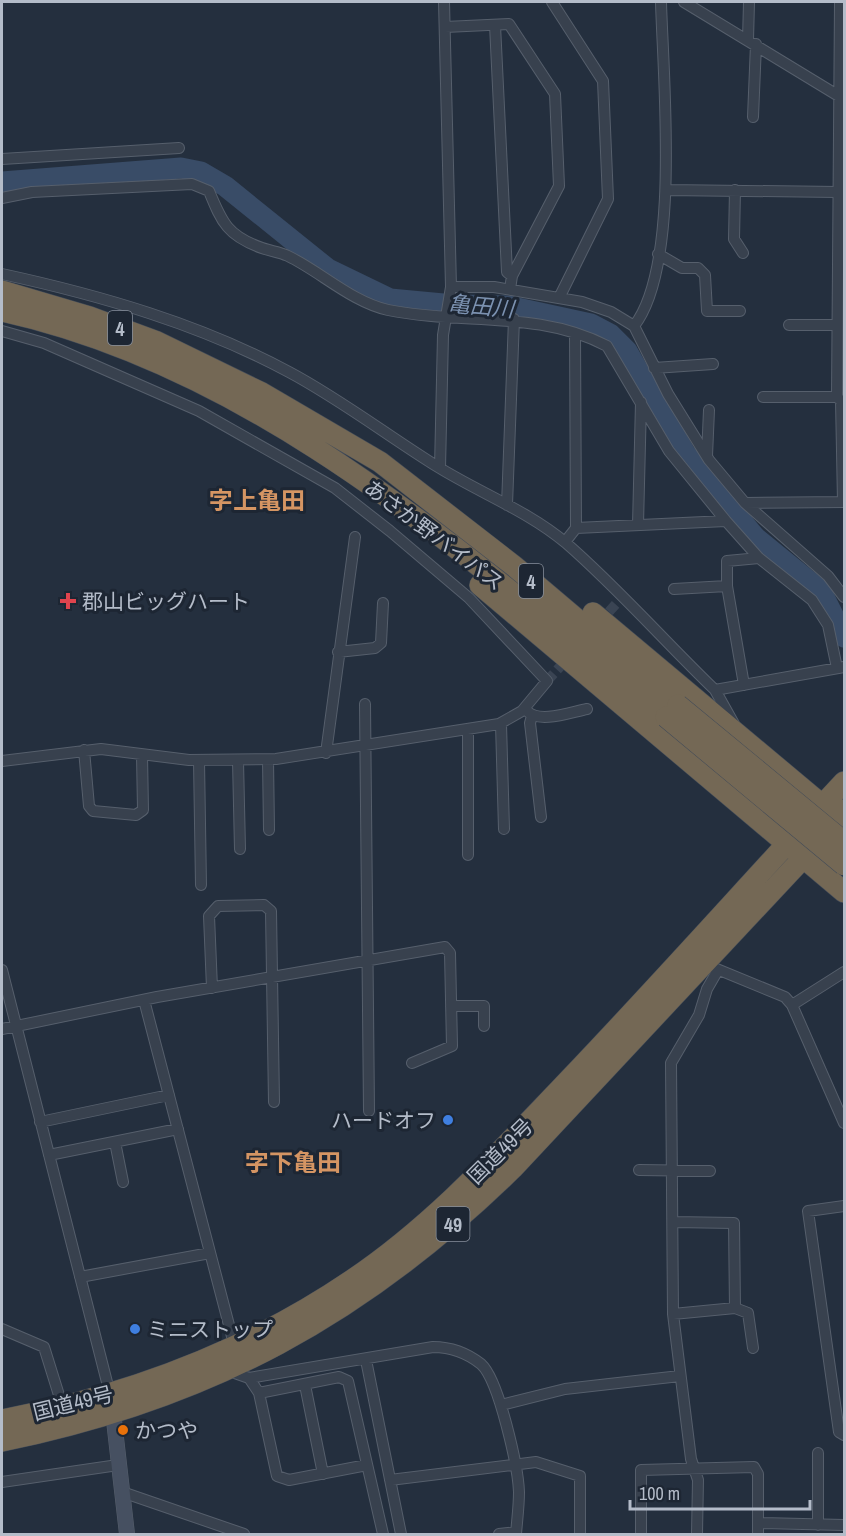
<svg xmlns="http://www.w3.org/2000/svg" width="846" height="1536" viewBox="0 0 846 1536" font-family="'Archivo Narrow','Noto Sans JP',sans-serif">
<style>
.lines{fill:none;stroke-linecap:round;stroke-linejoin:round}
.river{stroke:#394c67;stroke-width:21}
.street-tunnel{stroke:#3a4453;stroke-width:10;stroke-dasharray:10 5;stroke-linecap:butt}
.street-casing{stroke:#565f6c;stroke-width:12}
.secondary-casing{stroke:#565f6c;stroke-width:16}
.highway-casing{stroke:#434c59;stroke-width:22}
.street{stroke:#38414e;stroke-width:10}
.secondary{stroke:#465061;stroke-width:15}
.highway{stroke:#746855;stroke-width:21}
.highway-bridge-casing{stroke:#434c59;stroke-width:22;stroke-linecap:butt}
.highway-bridge{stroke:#746855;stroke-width:21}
.health-dot{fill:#e0444e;stroke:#1d2633;stroke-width:2}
.shop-dot{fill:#3f7fe0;stroke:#1d2633;stroke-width:2}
.food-dot{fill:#e8710a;stroke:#1d2633;stroke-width:2}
.labels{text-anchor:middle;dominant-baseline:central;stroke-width:6;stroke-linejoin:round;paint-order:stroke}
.shield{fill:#1d2633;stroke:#878f9c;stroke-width:1.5}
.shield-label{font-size:20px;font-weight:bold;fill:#b4bcc9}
.street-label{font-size:21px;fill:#b4bcc9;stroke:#1d2633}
.poi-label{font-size:21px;fill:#b4bcc9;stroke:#1d2633;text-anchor:start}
.water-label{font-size:22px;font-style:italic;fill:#7c92b1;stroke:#1d2633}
.quarter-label{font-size:24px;font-weight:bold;fill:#d59563;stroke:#1d2633}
</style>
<rect width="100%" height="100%" fill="#242f3e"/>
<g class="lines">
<path class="river" d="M2,182L181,168L201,172L225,186L328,269L390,299L454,305L508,306L591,324L610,334L627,351L685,453L755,537L821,591L844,637"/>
<path class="street-tunnel" d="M599,623L623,596
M547,681L569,657"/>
<defs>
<path id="street" d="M552,2L603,81L608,199L559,298
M684,2L842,98
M840,2L837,397L841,401L843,502
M495,25L507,272L512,276
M445,27L509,24L555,94L559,186L512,276L510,289
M748,40L749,2
M753,117L756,44
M2,159L179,148
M667,190L838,192
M735,190L734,239L743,253
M2,198L32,192L192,184L209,191C222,223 228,236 262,248C270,251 280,252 288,256C321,272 352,302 388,310C461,325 539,310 607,346L669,451L726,521L759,558L812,600L828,625L837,668
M658,254L682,268H698L705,275L707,311H740
M2,274C99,295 200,324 289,372C340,399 388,436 438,467C480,493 528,511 566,543C619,589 665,642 715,690L844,667
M451,287H494L582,302L611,312L634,326L668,394L709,460L745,503L828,576L844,597
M789,325H837
M634,326C681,266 663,79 661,2
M2,331L44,343L199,411L335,488L390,531L469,598L547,681L522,711L499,724L276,759L189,760L101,749L2,761
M575,334L576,528
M654,368L713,364
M763,397H837
M707,456L709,410
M440,468L443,335L451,287L444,2
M745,503L844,502
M507,505L514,319
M638,525L641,402
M565,542L576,528L726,521
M674,589L727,586
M338,652L375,648L381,643L383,603
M744,685L727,586V561L759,558
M715,690L734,724
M365,704L369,1111
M527,711C539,724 571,712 587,709
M532,716L530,723L541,817
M501,724L504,829
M84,750L89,806L93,811L136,815L143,810L142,755
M326,753L355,537
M268,760L269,830
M199,761L201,885
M238,761L240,849
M468,855V730
M712,967L785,997L792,1005L844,1123
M2,970L110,1394
M212,988L209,916L218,906L264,905L271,911L274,1102
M144,1000L235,1348
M792,1005L844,972
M451,1006H484V1026
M2,1029L157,997L445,947L450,953L452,1046L412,1063
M40,1122L169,1095
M115,1142L123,1182
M49,1155L178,1129
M639,1170L710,1171
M844,1206L808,1211L839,1432L844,1435
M80,1277L210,1253
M735,1308L748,1313L753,1348
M673,1314L735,1308L734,1223L674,1222
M2,1329L44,1347L63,1408
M366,1360L401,1534
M229,1371L249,1378L433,1347C450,1347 467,1353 481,1364C499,1380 518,1467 519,1492C519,1506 517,1521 516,1534
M249,1378L259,1393L277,1476L289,1480L367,1465
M305,1385L323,1474
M259,1393L339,1377L348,1381L383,1534
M501,1405L565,1389L680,1376
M390,1480L536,1462L580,1476V1534
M2,1482L118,1465
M122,1492L244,1534
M758,1523L844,1525
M818,1525V1453
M499,1534L516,1532
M641,1534V1470L754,1467L758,1474V1534
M697,1534L698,1480L691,1459L673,1314L671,1063L699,1015L707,989L718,970"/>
<path id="secondary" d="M112,1403L127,1534"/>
<path id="highway" d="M2,291L90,317L155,341L262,393L380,462L514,566L678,705
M2,311C261,368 465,556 666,717
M480,585L844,892
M593,613L834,815
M2,1420C127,1396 246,1352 352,1280C431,1227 495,1157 560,1089C657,988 749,884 844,782
M2,1441C208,1399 363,1315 513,1168L803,858L844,810"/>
</defs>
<use href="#street" class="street-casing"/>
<use href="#secondary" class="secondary-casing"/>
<use href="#highway" class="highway-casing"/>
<use href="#street" class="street"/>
<use href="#secondary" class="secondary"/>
<use href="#highway" class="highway"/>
<defs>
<path id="highway-bridge" d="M678,705L844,842
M666,717L844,865"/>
</defs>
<use href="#highway-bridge" class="highway-bridge-casing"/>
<use href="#highway-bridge" class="highway-bridge"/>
</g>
<path class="health-dot" d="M65 592h6v6h6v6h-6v6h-6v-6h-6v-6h6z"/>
<g class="shop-dot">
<circle cx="448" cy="1120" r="6"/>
<circle cx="135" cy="1329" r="6"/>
</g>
<circle class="food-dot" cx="123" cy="1430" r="6"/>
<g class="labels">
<g class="shield">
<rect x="108" y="311" width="24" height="34" rx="4.5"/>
<rect x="519" y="564" width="24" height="34" rx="4.5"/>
<rect x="436.5" y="1207" width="33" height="34" rx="4.5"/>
</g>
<g class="shield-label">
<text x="120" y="328">4</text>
<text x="531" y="581">4</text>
<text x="453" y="1224">49</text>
</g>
<g class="street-label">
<text transform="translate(434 535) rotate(37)">あさか野バイパス</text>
<text transform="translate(500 1151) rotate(-45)">国道49号</text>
<text transform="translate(73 1403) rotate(-14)">国道49号</text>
</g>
<g class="poi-label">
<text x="82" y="601">郡山ビッグハート</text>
<text x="436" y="1120" text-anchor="end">ハードオフ</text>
<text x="147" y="1329">ミニストップ</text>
<text x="135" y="1430">かつや</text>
</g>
<g class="water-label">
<text transform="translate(481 306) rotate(5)">亀田川</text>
</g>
<g class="quarter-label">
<text x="257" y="500">字上亀田</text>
<text x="293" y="1162">字下亀田</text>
</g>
</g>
<rect width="846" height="1536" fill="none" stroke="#b4bcc9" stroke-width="6"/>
<path d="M630 1500v9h180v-9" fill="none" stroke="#b4bcc9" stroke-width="3"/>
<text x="639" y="1500" font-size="18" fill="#b4bcc9" stroke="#1d2633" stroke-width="4.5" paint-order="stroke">100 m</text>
</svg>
